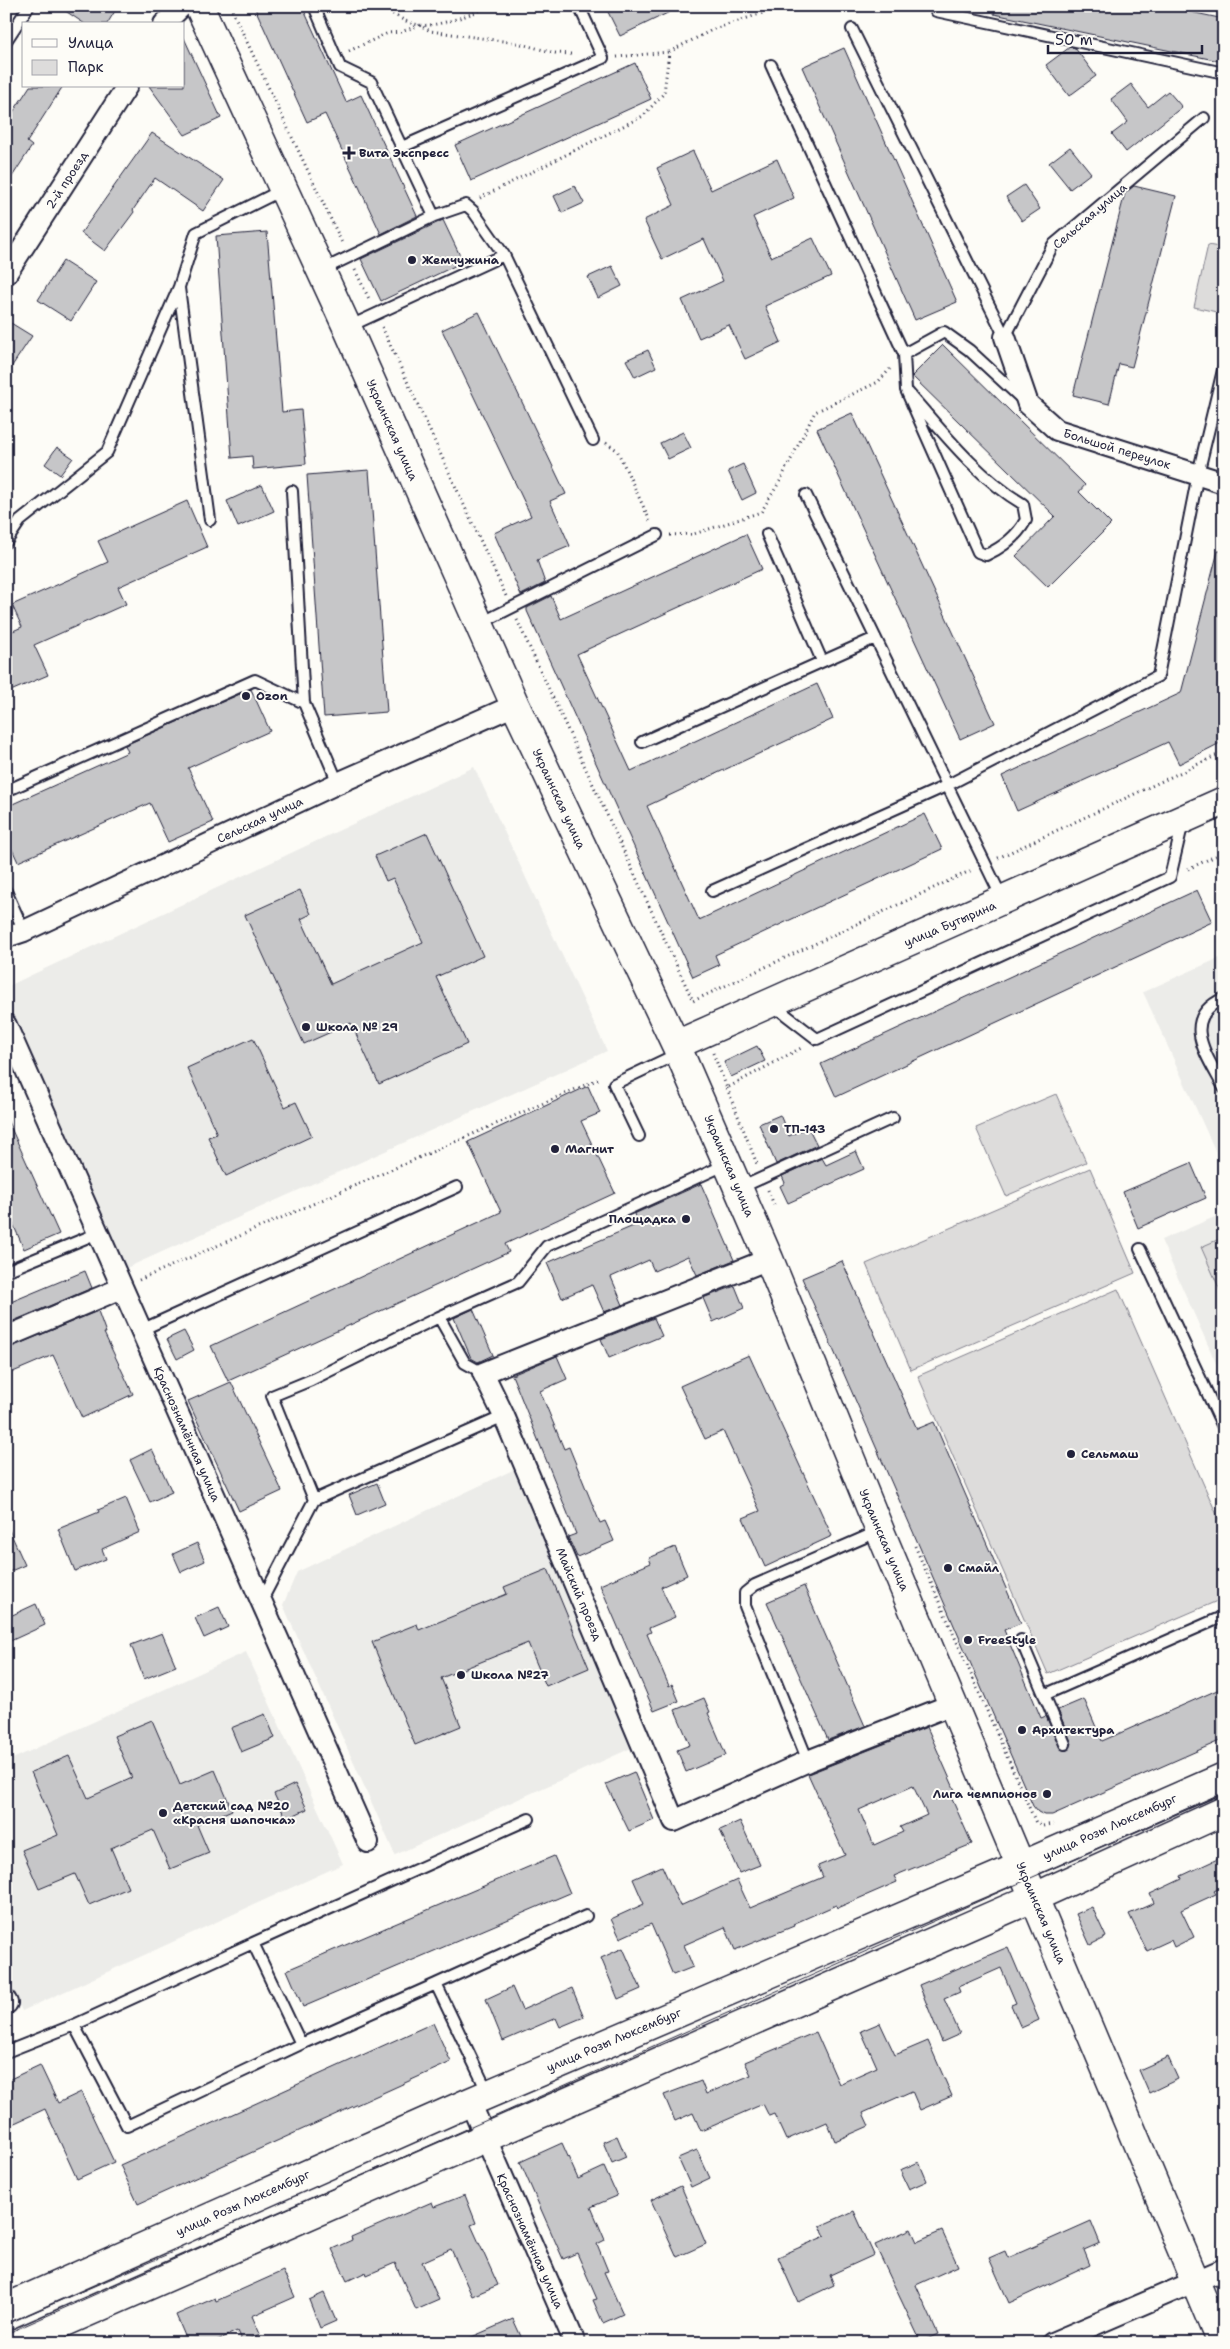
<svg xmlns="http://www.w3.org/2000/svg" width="1230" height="2349" viewBox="0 0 1230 2349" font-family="'Shantell Sans',sans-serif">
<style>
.built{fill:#ecece9}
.green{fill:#dddcdb;stroke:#807f8b}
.building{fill:#c6c6c8;stroke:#22223b;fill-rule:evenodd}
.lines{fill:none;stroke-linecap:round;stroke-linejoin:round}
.lane-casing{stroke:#22223b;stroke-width:14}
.street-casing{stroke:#22223b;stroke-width:24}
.secondary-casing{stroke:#22223b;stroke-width:31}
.path{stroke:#22223b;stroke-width:3;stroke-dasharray:1 4;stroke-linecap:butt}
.lane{stroke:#fdfcf7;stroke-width:10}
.street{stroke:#fdfcf7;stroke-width:20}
.secondary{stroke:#fdfcf7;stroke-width:28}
.tram{stroke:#22223b;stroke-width:1}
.poi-dot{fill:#22223b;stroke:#fdfcf7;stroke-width:2}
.labels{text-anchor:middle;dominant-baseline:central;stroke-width:4;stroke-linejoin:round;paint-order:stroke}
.poi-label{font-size:12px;font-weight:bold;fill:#22223b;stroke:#fdfcf7;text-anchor:start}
.street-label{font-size:12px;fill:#22223b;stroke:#fdfcf7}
</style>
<rect width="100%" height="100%" fill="#fdfcf7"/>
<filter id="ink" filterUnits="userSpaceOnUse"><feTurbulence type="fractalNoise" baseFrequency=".02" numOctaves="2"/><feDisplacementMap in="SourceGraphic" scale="10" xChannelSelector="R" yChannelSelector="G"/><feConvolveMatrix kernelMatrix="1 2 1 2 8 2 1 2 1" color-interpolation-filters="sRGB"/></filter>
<g filter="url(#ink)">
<path class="built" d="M474,767L607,1051L122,1270L6,1004V987Z
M1224,956V1170L1143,992Z
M1224,1213V1381L1161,1240Z
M515,1469L638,1745L395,1855L283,1605L297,1572Z
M246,1652L343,1864L22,2011L6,1976V1762Z"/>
<path class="green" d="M1208,245L1224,248V302L1221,313L1194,307Z
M1056,1094L1086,1162L1006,1196L976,1128Z
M1090,1168L1135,1273L911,1370L866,1264Z
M1224,1237V1299L1201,1247Z
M1118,1289L1224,1531V1598L1048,1674L918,1376Z"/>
<path class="building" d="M58,6H118L107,24H85Z
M254,6H302L346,102L361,95L417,216L381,234L325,114L307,122Z
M605,6H682L620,36Z
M995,6H1162L1224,19V62L994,14Z
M184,38L221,118L185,135L149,86H184Z
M1070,47L1075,48L1096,76L1069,96L1046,65Z
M844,48L957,302L915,320L802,67Z
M635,63L651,99L471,181L455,145Z
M1131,84L1148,107L1168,91L1182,107L1126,152L1112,134L1128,122L1111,99Z
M30,86H63L27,142L32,146L6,186V123Z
M152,133L224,180L203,211L155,178L133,210L134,212L105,251L81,233Z
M1070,147L1091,173L1070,189L1049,163Z
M693,151L711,190L777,159L794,198L753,217L771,257L813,238L831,276L765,306L781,342L745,359L729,325L699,338L682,300L723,281L704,239L662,259L644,220L674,205L657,168Z
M1024,185L1040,209L1022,221L1006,197Z
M575,186L584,203L562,213L554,196Z
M1134,186L1176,196L1132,367L1119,364L1109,404L1073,395L1125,193Z
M443,220L463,262L381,301L361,259Z
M267,232L282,412L301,410L306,464L253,469L252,456L232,458L216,236Z
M63,261L96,282L71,321L38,300Z
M612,266L622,286L598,298L588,277Z
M479,312L566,494L550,501L570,546L537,560L545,583L521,595L494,533L531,516L442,330Z
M6,320L32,336L6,375Z
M943,345L1085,485L1079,492L1111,524L1048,587L1016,556L1055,516L912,376Z
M648,350L656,367L635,377L626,360Z
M852,413L995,723L960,739L817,429Z
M683,432L691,448L668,459L660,443Z
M57,447L73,458L60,475L45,464Z
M743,464L756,493L742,500L728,471Z
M369,470L387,712L324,717L307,475Z
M262,485L274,511L238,527L227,501Z
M187,501L207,547L118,587L126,604L34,645L48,675L6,693V634L22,627L12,605L108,562L98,541Z
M746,534L762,569L577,654L631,771L817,684L833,719L647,806L699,920L925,814L942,849L715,955L719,965L693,977L527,611V608L551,596L561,619Z
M1218,551H1224V741L1179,764L1168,742L1017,811L1002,776L1181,693Z
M251,689L270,731L188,768L213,822L168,842L150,803L18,862L6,836V807L128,752L125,745Z
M427,833L483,956L436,977L467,1044L379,1084L351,1023L304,1044L245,915L300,890L311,914L301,919L331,984L423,942L393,878L386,881L375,856Z
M1197,890L1212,922L836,1097L821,1064Z
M253,1038L285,1107L296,1102L312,1136L226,1176L208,1137L217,1134L187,1068Z
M757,1046L765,1061L731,1077L724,1062Z
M588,1086L600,1113L581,1121L615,1193L505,1244L509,1252L228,1381L211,1346L501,1212L468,1142Z
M780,1115L789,1136L808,1127L817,1145L776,1164L759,1124Z
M6,1117L59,1234L24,1249L6,1208Z
M856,1151L864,1169L788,1203L780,1186L785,1183L782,1176L822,1158L826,1165Z
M1191,1163L1206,1198L1138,1228L1123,1192Z
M701,1184L734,1260L697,1275L688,1256L654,1271L649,1260L611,1277L623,1305L604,1312L592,1285L562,1298L547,1263L638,1224L634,1214Z
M842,1261L917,1429L934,1422L1021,1623L1004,1630L1041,1718L1046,1716L1061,1749L1067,1750L1072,1744L1058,1710L1084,1699L1102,1741L1224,1687V1739L1052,1815H1044L1038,1812L1033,1806L802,1278Z
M85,1271L92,1288L6,1324V1304Z
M735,1286L744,1308L713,1322L703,1298Z
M473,1309L493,1355L478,1362L471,1358L454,1318Z
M98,1311L106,1333H104L133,1394L82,1418L53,1355L6,1375V1349Z
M654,1318L662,1336L609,1358L601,1339Z
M184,1331L194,1350L177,1359L167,1339Z
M749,1355L832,1536L765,1567L743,1518L760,1511L723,1431L705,1439L680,1386Z
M557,1356L567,1379L540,1391L564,1449L569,1447L600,1523L605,1521L614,1541L577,1557L568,1537L576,1534L512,1375Z
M231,1382L282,1491L239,1511L188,1401Z
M152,1449L172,1492L150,1502L130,1460Z
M377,1483L385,1503L357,1515L349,1495Z
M126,1498L140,1532L102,1549L106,1559L75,1571L58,1529L99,1512L98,1510Z
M6,1523L25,1565L6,1573Z
M197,1543L205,1561L181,1572L173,1554Z
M675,1547L687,1575L661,1587L675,1617L649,1628L651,1632L647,1634L669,1686L672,1684L679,1701L654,1711L600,1585L651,1563L649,1558Z
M548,1569L589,1668L546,1686L528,1643L441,1678L461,1726L415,1745L372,1642L417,1624L419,1630L507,1594L504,1587Z
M804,1586L865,1726L828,1740L767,1602Z
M36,1604L45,1625L6,1643V1618Z
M219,1607L228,1627L204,1638L195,1618Z
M162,1633L176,1666L144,1679L131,1645Z
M704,1698L710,1712L708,1713L726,1755L686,1772L677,1750L690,1745L675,1710Z
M265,1714L275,1738L241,1752L231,1728Z
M152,1720L180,1785L215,1770L232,1810L197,1825L209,1853L170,1869L153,1830L111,1848L128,1888L89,1905L75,1874L39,1889L22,1850L58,1835L31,1772L69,1756L88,1798L132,1778L114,1736Z
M927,1727L957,1795L951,1797L972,1844L894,1876L897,1882L837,1908L836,1905L793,1924L794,1926L735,1950L725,1927L684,1945L693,1967L673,1975L651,1924L620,1938L611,1919L644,1904L633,1879L662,1866L680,1906L737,1880L750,1908L823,1877L818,1866L845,1855L808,1774ZM913,1786L927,1815L900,1827L903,1832L874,1845L859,1810Z
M634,1772L654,1820L629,1831L606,1784Z
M295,1784L307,1809L286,1819L274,1794Z
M740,1821L760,1865L739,1873L720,1830Z
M554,1856L570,1893L303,2007L287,1970Z
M1224,1856V1886L1214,1891L1216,1894L1181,1910L1194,1937L1174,1947L1171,1940L1147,1951L1129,1914L1154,1903L1150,1894L1182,1879L1181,1876Z
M1092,1907L1106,1937L1090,1945L1076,1914Z
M1008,1947L1039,2020L1021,2028L1011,2005L1016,2003L1001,1968L958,1987L960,1992L944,1999L960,2034L942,2042L919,1985Z
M623,1948L641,1989L618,1999L601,1958Z
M512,1987L522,2010L572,1988L584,2017L560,2027L556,2018L503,2041L486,1999Z
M433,2023L451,2062L138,2204L120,2165Z
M880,2023L895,2055L928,2041L952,2096L920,2110L912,2091L863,2113L869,2126L835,2141L827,2122L786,2140L774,2114L769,2116L763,2104L701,2131L693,2113L675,2121L664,2095L701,2081L706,2094L751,2075L745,2062L816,2032L839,2084L877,2067L861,2031Z
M1168,2057L1178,2079L1149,2093L1139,2070Z
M40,2065L58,2103L81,2092L114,2162L77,2179L45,2109L6,2127V2081Z
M617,2136L626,2157L612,2163L603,2142Z
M562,2143L578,2179L604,2167L617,2196L591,2207L605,2240L597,2244L608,2271L604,2272L623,2314L603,2323L593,2300L597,2299L577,2253L563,2259L520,2162Z
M697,2150L710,2178L691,2187L678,2158Z
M919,2162L927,2181L909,2189L900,2170Z
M681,2186L706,2244L677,2257L651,2200Z
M465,2195L476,2223L471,2225L498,2285L472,2296L451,2249L422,2262L439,2300L416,2310L395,2263L367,2275L366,2272L347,2281L332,2249L352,2240L351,2237L432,2202L434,2207Z
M854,2211L874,2255L830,2275L834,2285L798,2302L778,2257L825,2236L820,2226Z
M1091,2221L1100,2243L1084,2250L1090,2265L1009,2303L989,2258L1005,2251L1008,2258Z
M911,2229L917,2242L942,2231L958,2266L916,2285L938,2334L921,2342L875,2245Z
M283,2271L295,2297L252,2316L260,2334L242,2342L237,2331L211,2343H188L176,2315L215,2298L216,2301Z
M324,2293L336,2321L320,2328L309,2300Z
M513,2319L524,2343H458Z"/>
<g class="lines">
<defs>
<path id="lane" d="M314,6L340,67L371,82L434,216
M936,11L1224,73
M852,29L1005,337
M6,41L29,6
M771,65L904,354L944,332L969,350L1021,398
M402,147L603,58L579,6
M322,270L434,216L466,205L473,211L504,255
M179,288L210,520
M348,327L504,255L593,440
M1005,337L1053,245L1204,118
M904,354L906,390L978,552L986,555C1004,547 1017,536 1026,520L1023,504C977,477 941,430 906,390
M292,491L304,703
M806,495L1002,898
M767,534L822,661
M6,542L20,521L107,452L179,287L196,233L282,190
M479,624L657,535
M642,742L875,638
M6,791L255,680L304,703L338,783
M6,891L24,931
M712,891L948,785L1158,676L1198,474L1224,366
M1224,998C1178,1019 1208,1057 1224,1088
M773,1005L817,1039L1170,877L1183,822
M639,1136L614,1084L679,1053
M740,1188L893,1118
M1140,1249L1224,1429
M6,1271L98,1233
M439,1317L465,1363L483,1373
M141,1330L457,1187
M314,1500L504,1416
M262,1600L314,1500L272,1396L311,1380L439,1317L518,1282L547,1246L727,1164
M1021,1640L1065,1744
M1044,1695L1224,1616
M808,1761L745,1606V1593L755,1585L879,1531
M253,1943L529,1819
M436,1984L586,1916
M74,2025L127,2126L301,2044
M6,2052L74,2025L253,1943L301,2044L436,1984L488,2093"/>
<path id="street" d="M164,24L182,6
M6,274L127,86
M1005,337L1028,404L1057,430L1224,483
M6,937L24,931L338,783L515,705
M6,1025L368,1842
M769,1259L483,1373L504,1416L674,1821L808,1761L953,1704
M6,1337L122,1288
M6,2001L7,2003
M470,2102L575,2343
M1052,2343L1224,2269"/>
<path id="secondary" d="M199,6L347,327L515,705L676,1045L769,1259L880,1531L1221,2343
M676,1045L1224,801
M6,2308L470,2102L1021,1866L1224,1777
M17,2343L1035,1897L1224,1811"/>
</defs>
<use href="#lane" class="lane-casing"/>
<use href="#street" class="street-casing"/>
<use href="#secondary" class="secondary-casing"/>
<path class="path" d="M230,6L343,245
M380,6C392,13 405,23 419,25C437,28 474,13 491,6
M349,51L388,33L401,32L420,25L430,31L517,43L555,53L572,54
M617,57L669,52
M480,198L643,116L664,93L669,52L714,29L784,6
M355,270L370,301
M382,327L506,596
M606,443L617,450L651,523
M670,535L694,534L761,512L780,481L815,412L878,382L890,369
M517,620L693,1001L972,870
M998,858L1224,752
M1188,869L1224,852
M713,1053L727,1088L803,1047
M727,1088L757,1164
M768,1190L774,1205
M139,1280L601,1078
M915,1546L1036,1823L1043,1826L1053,1824"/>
<use href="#lane" class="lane"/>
<use href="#street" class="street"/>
<use href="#secondary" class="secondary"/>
<path class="tram" d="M6,2324L182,2248
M6,2334L1224,1792"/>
</g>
</g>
<g class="poi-dot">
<path d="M346.5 145.5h5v5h5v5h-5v5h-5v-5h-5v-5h5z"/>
<circle cx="412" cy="260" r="5"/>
<circle cx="246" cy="696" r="5"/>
<circle cx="306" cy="1027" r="5"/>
<circle cx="774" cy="1129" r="5"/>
<circle cx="555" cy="1149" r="5"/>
<circle cx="686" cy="1219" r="5"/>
<circle cx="1071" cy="1454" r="5"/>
<circle cx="948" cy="1568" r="5"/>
<circle cx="968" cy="1640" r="5"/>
<circle cx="461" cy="1675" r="5"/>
<circle cx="1022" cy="1730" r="5"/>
<circle cx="1047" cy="1794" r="5"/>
<circle cx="163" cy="1813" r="5"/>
</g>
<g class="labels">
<g class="poi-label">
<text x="359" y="153">Вита Экспресс</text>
<text x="422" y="260">Жемчужина</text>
<text x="256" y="696">Ozon</text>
<text x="316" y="1027">Школа № 29</text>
<text x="784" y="1129">ТП-143</text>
<text x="565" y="1149">Магнит</text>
<text x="676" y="1219" text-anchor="end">Площадка</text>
<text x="1081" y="1454">Сельмаш</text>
<text x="958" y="1568">Смайл</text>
<text x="978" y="1640">FreeStyle</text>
<text x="471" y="1675">Школа №27</text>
<text x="1032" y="1730">Архитектура</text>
<text x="1037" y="1794" text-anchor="end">Лига чемпионов</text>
<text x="173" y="1806">Детский сад №20<tspan x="173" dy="14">«Красня шапочка»</tspan></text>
</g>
<g class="street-label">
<text transform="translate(67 180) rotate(-57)">2-й проезд</text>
<text transform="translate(1090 216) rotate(-41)">Сельская улица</text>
<text transform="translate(392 430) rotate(66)">Украинская улица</text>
<text transform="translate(1117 449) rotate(17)">Большой переулок</text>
<text transform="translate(559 799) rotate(65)">Украинская улица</text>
<text transform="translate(260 820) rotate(-25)">Сельская улица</text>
<text transform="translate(950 924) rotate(-23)">улица Бутырина</text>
<text transform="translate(729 1166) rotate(67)">Украинская улица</text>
<text transform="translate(187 1434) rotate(66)">Краснознамённая улица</text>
<text transform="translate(884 1540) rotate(67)">Украинская улица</text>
<text transform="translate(579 1594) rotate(67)">Майский проезд</text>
<text transform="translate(1110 1827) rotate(-24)">улица Розы Люксембург</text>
<text transform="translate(1041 1913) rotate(67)">Украинская улица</text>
<text transform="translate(614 2040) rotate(-23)">улица Розы Люксембург</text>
<text transform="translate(243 2203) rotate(-24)">улица Розы Люксембург</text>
<text transform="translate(530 2241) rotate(66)">Краснознамённая улица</text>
</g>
</g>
<rect width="1230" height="2349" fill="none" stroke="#fdfcf7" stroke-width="25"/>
<rect x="12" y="12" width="1205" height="2324" fill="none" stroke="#22223b" stroke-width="2" filter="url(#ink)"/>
<rect x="22" y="22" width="162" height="65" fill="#fdfcf7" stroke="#a5a5ac"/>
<rect x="32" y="39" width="25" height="8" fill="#fdfcf7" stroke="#a5a5ac"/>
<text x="68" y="48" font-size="15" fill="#22223b">Улица</text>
<rect x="32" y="60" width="25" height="15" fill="#dddcdb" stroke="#a5a5ac"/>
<text x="68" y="72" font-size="15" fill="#22223b">Парк</text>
<path d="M1048 45v8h154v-8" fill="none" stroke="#22223b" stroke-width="2.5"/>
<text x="1055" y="45" font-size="15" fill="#22223b" stroke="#fdfcf7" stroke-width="4" paint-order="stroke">50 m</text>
</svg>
